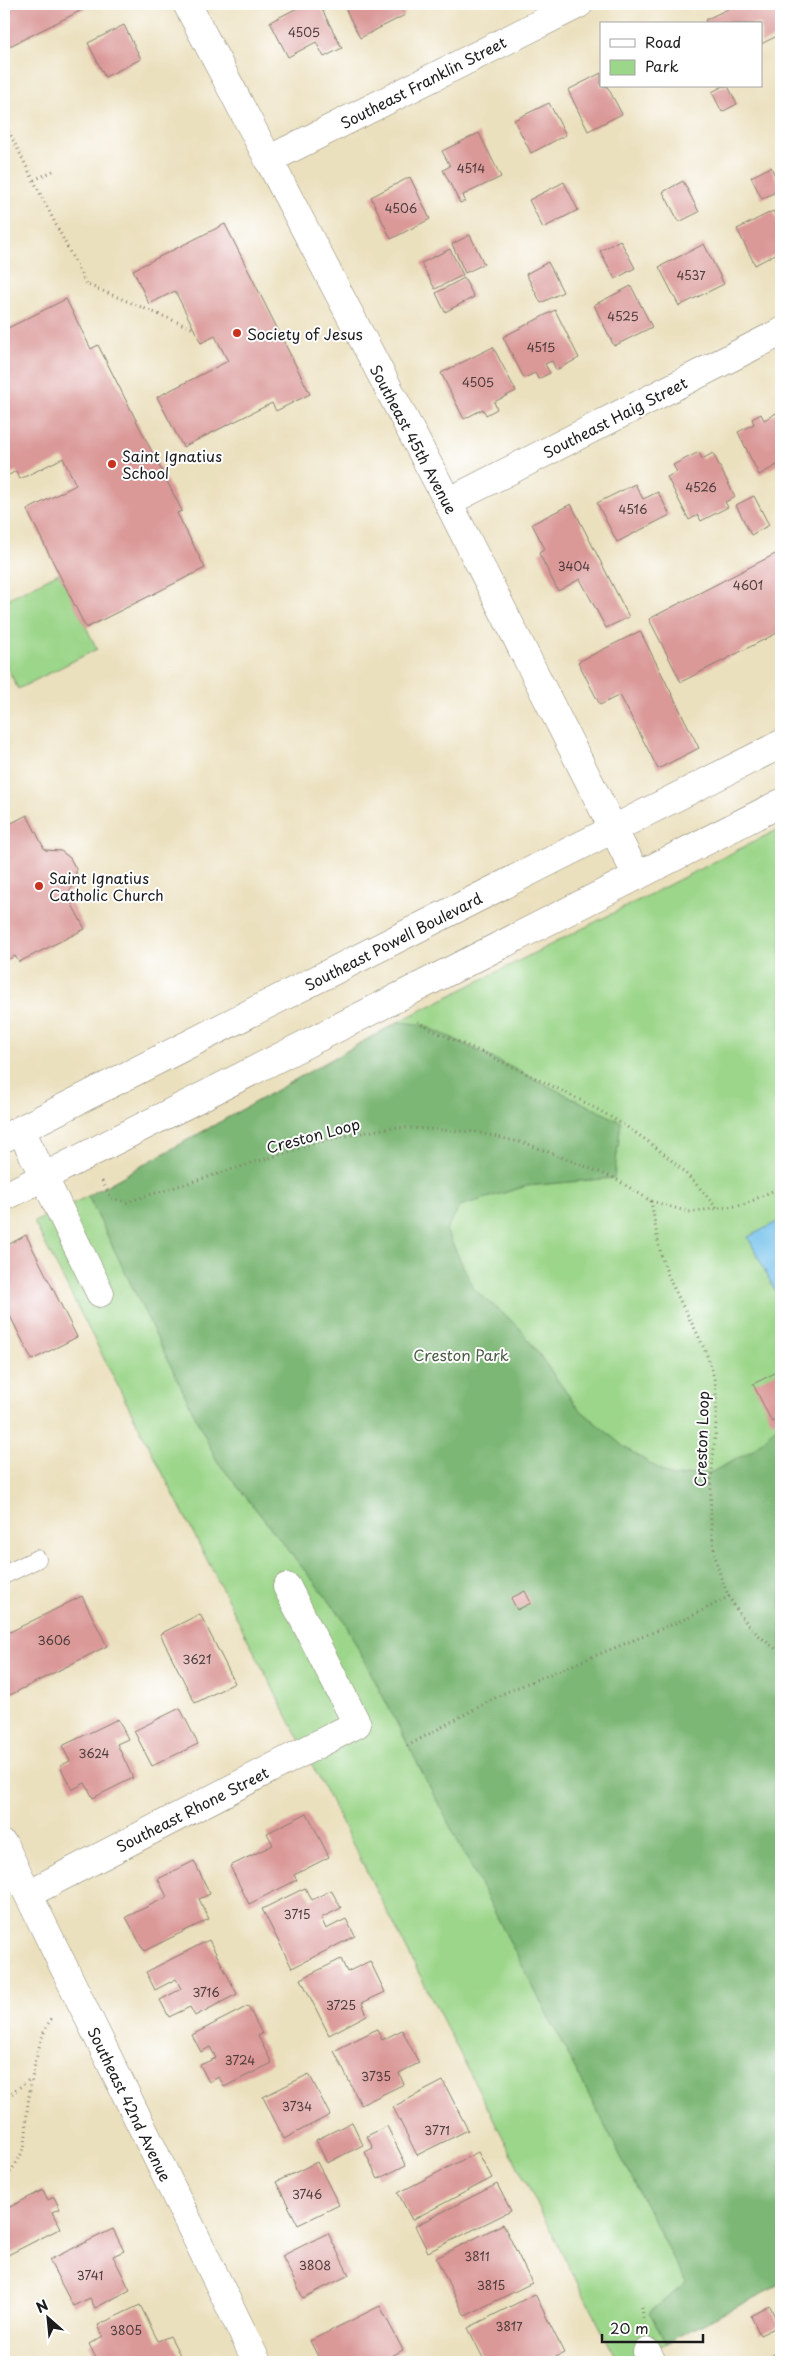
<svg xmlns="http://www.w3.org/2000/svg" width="785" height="2366" viewBox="0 0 785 2366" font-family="'Playpen Sans',sans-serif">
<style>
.green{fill:#9cd68a;stroke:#5c7953}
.forest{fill:#7db776;stroke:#4c6a49}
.water{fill:#71c0eb;stroke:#466e84}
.building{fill:#da9897}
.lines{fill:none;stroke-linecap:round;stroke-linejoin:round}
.service-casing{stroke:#847e6d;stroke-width:19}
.minor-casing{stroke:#847e6d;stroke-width:29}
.tertiary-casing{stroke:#847e6d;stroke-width:29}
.primary-casing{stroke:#847e6d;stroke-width:29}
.path{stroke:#847e6d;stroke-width:3;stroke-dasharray:1 4;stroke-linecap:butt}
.service{stroke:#fff;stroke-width:18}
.minor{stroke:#fff;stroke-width:28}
.tertiary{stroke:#fff;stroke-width:28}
.primary{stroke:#fff;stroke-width:28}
.poi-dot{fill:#c8321e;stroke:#fff;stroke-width:2}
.labels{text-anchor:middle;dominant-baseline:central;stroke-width:4;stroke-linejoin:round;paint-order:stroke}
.number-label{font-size:12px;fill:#4c3b3b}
.street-label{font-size:15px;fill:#1c1c1c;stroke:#fff}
.poi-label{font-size:15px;fill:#1c1c1c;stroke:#fff;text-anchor:start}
.park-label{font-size:15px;fill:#495d42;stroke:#fff}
</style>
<rect width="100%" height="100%" fill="#fff"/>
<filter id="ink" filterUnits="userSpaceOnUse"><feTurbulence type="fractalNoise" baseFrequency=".02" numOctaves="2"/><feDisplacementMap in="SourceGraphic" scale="10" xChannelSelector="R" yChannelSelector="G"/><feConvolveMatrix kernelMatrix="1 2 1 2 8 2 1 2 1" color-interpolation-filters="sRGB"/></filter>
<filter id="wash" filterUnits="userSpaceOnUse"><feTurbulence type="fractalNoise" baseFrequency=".0096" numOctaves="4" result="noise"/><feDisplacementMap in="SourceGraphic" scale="20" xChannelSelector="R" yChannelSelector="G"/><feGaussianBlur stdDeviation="1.12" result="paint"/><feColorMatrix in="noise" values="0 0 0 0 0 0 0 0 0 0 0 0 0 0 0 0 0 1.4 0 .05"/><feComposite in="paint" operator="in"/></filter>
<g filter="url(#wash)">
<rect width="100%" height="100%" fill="#ebe0be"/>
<path class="green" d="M59,573L97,649L18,689L4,661V606L7,599Z
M781,828V2284L629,2362H618L34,1222L88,1196L398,1022Z"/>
<path class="forest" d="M398,1022L420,1024L450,1037L621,1122L614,1178L527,1186L460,1206L446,1230L474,1289L520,1328L577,1407L624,1447L672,1477L712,1472L753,1450L781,1422V2284L666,2343L649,2313L686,2283L342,1617L217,1461L88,1196Z"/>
<path class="water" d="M781,1220V1303L748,1237Z"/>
<g id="blocks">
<path class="building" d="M4,4H94L4,49Z
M305,4H319L342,48L324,57L316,42L288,57L270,22Z
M343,4H399L405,15L360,38Z
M738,4H771L781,24V34L761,44V24H707L705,20Z
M124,25L141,59L105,77L88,43Z
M601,73V86H607L622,114L588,131L568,90Z
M723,86H728L737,104L722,112L712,92Z
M549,103L566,135L531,153L514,120Z
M479,133L501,177L463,195L465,201L460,203L443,170L450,166L442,151Z
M771,167L781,189L762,199L751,177Z
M410,177L430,219L391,239L371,197Z
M683,181L699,212L679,222L663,192Z
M564,182L578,210L543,228L529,200Z
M773,211L781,227V251L755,265L737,229Z
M225,224L310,394L276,411L272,403L183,447L157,397L228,361L215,336L201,343L175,291L149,304L133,270Z
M470,235L484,264L465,273L452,244Z
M620,240L635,268L615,279L600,251Z
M704,244L724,284L679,306L659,267Z
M450,249L463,275L435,289L421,263Z
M548,262L563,292L541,303L526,274Z
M464,278L474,297L445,312L436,293Z
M631,286L652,327L614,346L594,305Z
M66,299L91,349L98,345L182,511L177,513L205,568L86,628L27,510L76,485L63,458L20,479L16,471L4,478V330Z
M555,310L579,358L556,370L552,361L545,364L550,373L538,379L535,373L524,378L503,337Z
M493,347L516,391L494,402L497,409L486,415L483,409L464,419L441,373Z
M780,411L781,463L759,475L738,432L754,424L752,419L761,414L764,420Z
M699,452L702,459L713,453L735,497L725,502L728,507L701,521L698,515L689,520L667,477L677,472L673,465Z
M635,484L643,499L658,492L670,515L617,542L597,503Z
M754,496L769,525L751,535L736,505Z
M571,504L629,617L606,628L580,579L558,591L539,553L545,549L532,524Z
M781,551V631L681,682L649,619Z
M640,631L699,748L658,769L620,695L600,705L578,662Z
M27,815L45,850L61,851L70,858L76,869V881L67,895L85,929L19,962L15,956L5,961L4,959V827Z
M26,1235L77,1337L32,1360L4,1304V1247Z
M781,1370V1417L772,1422L753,1384Z
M525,1591L531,1603L517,1610L511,1598Z
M82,1596L107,1646L10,1695L4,1682V1635Z
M200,1614L235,1683L195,1703L160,1634Z
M180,1708L198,1744L152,1766L134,1731Z
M118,1719L128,1739L117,1744L133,1778L93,1798L85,1783L72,1790L60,1766L70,1761L62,1746Z
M307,1813L329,1857L294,1875L297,1880L249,1904L230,1866L273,1845L267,1833Z
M194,1861L210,1894L199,1899L209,1919L144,1951L126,1917L167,1897L158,1879Z
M305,1888L312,1900L331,1890L341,1908L321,1918L326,1929L346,1919L355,1936L292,1968L262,1909Z
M209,1940L237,1994L195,2016L190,2007L169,2017L160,2000L181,1989L176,1979L155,1990L146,1972Z
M341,1959L347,1972L370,1961L385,1992L362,2003L367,2015L329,2035L301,1979Z
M248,2006L262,2034L258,2036L272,2063L224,2087L219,2077L209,2082L200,2065L216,2058L210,2047L201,2052L192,2035Z
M377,2029L382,2040L402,2030L419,2063L399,2073L404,2084L361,2105L334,2051Z
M309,2074L330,2115L284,2139L263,2097Z
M443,2081L468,2130L417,2155L393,2107Z
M352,2122L363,2145L327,2163L316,2140Z
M387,2126L406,2165L378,2179L365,2152L373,2148L367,2136Z
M478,2152L492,2178L412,2220L398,2193Z
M317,2162L339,2205L298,2225L276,2182Z
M497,2184L511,2211L428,2252L415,2226Z
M43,2190L48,2200L54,2197L60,2209L53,2212L61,2228L4,2257V2210Z
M503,2224L532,2283L465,2316L436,2258Z
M113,2229L124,2251L113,2256L130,2290L95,2308L90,2298L73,2306L49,2260Z
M328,2233L349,2275L303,2298L282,2256Z
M535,2294L564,2353L546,2362H485L468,2328Z
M140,2305L158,2341L170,2336L180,2355L166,2362H98L89,2344L103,2336L98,2325Z
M380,2306L403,2350L380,2362H321L310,2341Z
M770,2306L779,2326L760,2335L751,2316Z
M777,2353L781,2362H759Z"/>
</g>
</g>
<g filter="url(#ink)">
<use href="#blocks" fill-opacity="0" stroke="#847e6d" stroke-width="1"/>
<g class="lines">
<defs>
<path id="service" d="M4,1575L37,1559"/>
<path id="minor" d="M187,4L448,502L637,876
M268,160L579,4
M448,502L781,332
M21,1130L100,1293
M28,1894L357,1724L287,1587
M647,2352L652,2362"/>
<path id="tertiary" d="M4,1845L257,2362"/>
<path id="primary" d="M4,1138L781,744
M4,1197L781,803"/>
</defs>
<use href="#service" class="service-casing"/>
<use href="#minor" class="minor-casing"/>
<use href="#tertiary" class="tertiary-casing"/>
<use href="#primary" class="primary-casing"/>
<path class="path" d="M4,122L86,284L194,329
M34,180L53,171
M418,1021C426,1029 473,1048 486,1054C575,1098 655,1128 717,1209
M102,1181L111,1198L127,1202L330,1139L393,1127L476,1132L528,1144L614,1178L651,1201L689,1212L743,1205L781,1187
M651,1201C655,1221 657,1244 664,1264C677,1303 705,1338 714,1378C719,1399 715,1436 713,1458C706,1533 710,1608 781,1652
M407,1746L506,1692L688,1618L730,1596
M4,2100L31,2078
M4,2180C12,2170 20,2159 24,2147C27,2136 26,2123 27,2112C29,2093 39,2026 54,2017
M642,2307L644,2322"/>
<use href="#service" class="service"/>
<use href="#minor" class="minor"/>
<use href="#tertiary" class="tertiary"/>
<use href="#primary" class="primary"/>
</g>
</g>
<g class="poi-dot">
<circle cx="237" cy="333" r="5"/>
<circle cx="112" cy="464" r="5"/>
<circle cx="39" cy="886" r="5"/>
</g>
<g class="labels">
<g class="number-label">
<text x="304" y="32">4505</text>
<text x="471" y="168">4514</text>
<text x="401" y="208">4506</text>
<text x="691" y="275">4537</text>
<text x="623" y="316">4525</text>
<text x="541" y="347">4515</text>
<text x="478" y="382">4505</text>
<text x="701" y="487">4526</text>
<text x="633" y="509">4516</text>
<text x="574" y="566">3404</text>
<text x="748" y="585">4601</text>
<text x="54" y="1640">3606</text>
<text x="197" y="1659">3621</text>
<text x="94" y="1753">3624</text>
<text x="297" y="1914">3715</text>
<text x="206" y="1992">3716</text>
<text x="341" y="2005">3725</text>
<text x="240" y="2060">3724</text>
<text x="376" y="2076">3735</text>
<text x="297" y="2106">3734</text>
<text x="437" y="2130">3771</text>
<text x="307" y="2194">3746</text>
<text x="477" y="2256">3811</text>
<text x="315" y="2265">3808</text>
<text x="90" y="2275">3741</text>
<text x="491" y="2285">3815</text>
<text x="509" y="2326">3817</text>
<text x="126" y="2330">3805</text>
</g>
<g class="street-label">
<text transform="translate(423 82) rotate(-27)">Southeast Franklin Street</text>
<text transform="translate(615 417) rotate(-27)">Southeast Haig Street</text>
<text transform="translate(414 439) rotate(62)">Southeast 45th Avenue</text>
<text transform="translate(393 941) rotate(-27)">Southeast Powell Boulevard</text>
<text transform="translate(313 1135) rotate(-15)">Creston Loop</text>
<text transform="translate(701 1439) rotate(-88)">Creston Loop</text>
<text transform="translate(192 1809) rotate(-27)">Southeast Rhone Street</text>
<text transform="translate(130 2104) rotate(64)">Southeast 42nd Avenue</text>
</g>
<g class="poi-label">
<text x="247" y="333">Society of Jesus</text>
<text x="122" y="455">Saint Ignatius<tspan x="122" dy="17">School</tspan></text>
<text x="49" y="877">Saint Ignatius<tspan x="49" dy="17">Catholic Church</tspan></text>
</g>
<g class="park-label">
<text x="461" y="1354">Creston Park</text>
</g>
</g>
<rect width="785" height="2366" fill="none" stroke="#fff" stroke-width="20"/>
<rect x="600" y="22" width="162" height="65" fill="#ffffff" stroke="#a4a4a4"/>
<rect x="610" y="39" width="25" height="8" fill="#ffffff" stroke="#a4a4a4"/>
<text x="645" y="48" font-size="15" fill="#1c1c1c">Road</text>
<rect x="610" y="60" width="25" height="15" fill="#9cd68a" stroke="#a4a4a4"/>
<text x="645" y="72" font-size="15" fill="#1c1c1c">Park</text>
<g transform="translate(48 2318) rotate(333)" stroke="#ffffff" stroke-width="4" paint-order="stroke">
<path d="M0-4L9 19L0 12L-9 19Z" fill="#1c1c1c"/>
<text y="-8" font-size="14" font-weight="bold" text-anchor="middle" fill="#1c1c1c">N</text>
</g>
<path d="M602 2334v8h101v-8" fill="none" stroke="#1c1c1c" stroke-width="2.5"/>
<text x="610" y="2334" font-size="15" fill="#1c1c1c" stroke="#ffffff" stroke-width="4" paint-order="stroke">20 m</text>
</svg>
